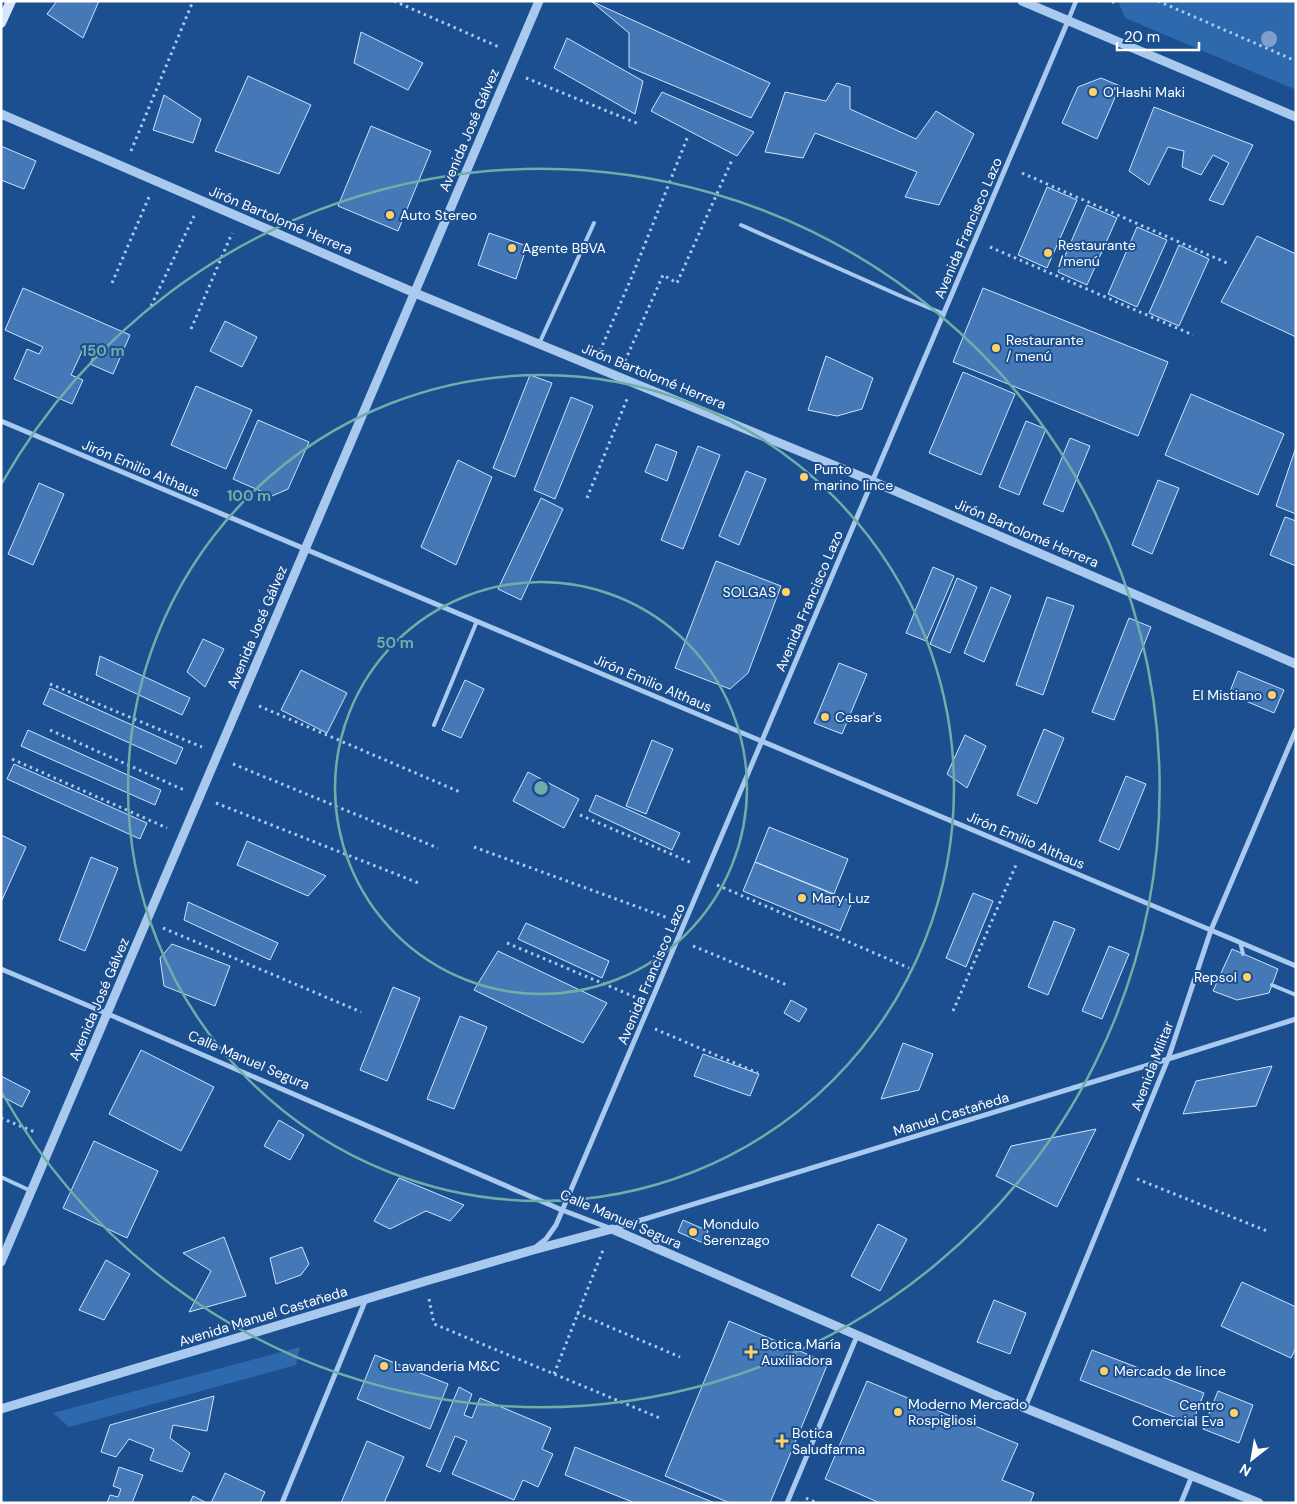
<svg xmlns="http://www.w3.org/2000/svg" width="1297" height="1504" viewBox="0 0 1297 1504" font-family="'DM Sans',sans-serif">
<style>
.green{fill:#2e69ad}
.building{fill:#4478b7;stroke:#cfe3fa}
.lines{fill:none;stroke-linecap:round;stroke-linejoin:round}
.path{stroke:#a9c9ee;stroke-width:3;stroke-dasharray:2.5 4;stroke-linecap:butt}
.service{stroke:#a9c9ee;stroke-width:4}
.pedestrian{stroke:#a9c9ee;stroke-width:4.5}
.minor{stroke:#a9c9ee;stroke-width:5}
.tertiary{stroke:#a9c9ee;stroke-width:9}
.secondary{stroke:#d6e6fa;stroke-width:10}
.tree{fill:#7ea0ca}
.ring{fill:none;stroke:#6fada8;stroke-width:2.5}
.poi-dot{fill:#ffd166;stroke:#1b4f8f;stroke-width:2}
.labels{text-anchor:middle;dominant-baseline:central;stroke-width:4;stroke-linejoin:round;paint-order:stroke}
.poi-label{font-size:14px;fill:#fff;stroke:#1b4f8f;text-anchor:start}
.street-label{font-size:14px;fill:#fff;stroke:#1b4f8f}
.centre{fill:#6fada8;stroke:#1b4f8f;stroke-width:2.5}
.ring-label{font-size:15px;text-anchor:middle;font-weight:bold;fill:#6fada8;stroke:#1b4f8f;stroke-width:4;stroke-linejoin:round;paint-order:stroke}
</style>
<rect width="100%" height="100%" fill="#1b4f8f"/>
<path class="green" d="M1118,1H1296V90L1125,18Z
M300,1347L296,1365L69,1427L53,1413Z"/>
<path class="building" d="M57,1H99L83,38L47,14Z
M591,1L770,83L751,118L629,67V33Z
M361,32L423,63L408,90L354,63Z
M567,38L643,81L635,114L554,68Z
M248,76L311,105L279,174L215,151Z
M1101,78L1120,86L1097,139L1062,123L1078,87Z
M837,83L850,87V109L916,139L936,111L974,134L939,205L905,197L917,172L815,133L803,158L765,152L785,92L826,101Z
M662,92L754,132L737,156L651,111Z
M164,95L201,119L193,143L153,130Z
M1154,107L1253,145L1223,205L1209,200L1229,163L1213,155L1201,175L1182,167L1184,151L1168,147L1149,185L1129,171Z
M371,126L431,151L398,231L338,206Z
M1,146L36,161L24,189L1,180Z
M1047,187L1077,200L1047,268L1018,255Z
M1087,205L1117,218L1087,285L1058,272Z
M1137,227L1167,240L1137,307L1108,294Z
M489,233L527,246L516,279L478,265Z
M1257,236L1296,254V337L1221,302Z
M1179,245L1209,259L1179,326L1149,313Z
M23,288L130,335L113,374L90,364L97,348L84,347L71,375L83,380L72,404L14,379L27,349L39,354L43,347L5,330Z
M983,288L1168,362L1138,436L953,362Z
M225,321L257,337L242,367L210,351Z
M826,356L873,378L862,409L837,416L808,410Z
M963,372L1015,394L981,475L929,453Z
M530,375L552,383L515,477L493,468Z
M196,386L252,410L226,469L171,445Z
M1191,394L1284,434L1258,495L1165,455Z
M571,397L593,406L555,499L534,490Z
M258,420L309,442L288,489L272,496L233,479Z
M1026,421L1046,429L1019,495L999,487Z
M1070,438L1090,446L1063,512L1043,504Z
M656,444L677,452L667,481L645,472Z
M698,446L720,455L683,549L661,540Z
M1296,447V514L1276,506Z
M458,460L492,477L456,565L421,547Z
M746,471L766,479L739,545L719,536Z
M1158,480L1179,488L1152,554L1132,545Z
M39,483L64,494L33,565L8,554Z
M541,498L563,509L521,600L498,589Z
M1285,517L1296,521V566L1270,555Z
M716,561L781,586L748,673L730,689L675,668Z
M933,567L954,576L926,641L906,633Z
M957,578L977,587L950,653L930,644Z
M991,587L1011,596L984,662L964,653Z
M1047,597L1074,606L1043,695L1016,685Z
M1129,618L1151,627L1114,720L1092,712Z
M203,639L224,649L205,687L187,672Z
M100,656L190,698L182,715L96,675Z
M839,663L867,674L842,734L814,723Z
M301,670L347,693L327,733L281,710Z
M1238,671L1284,690L1274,713L1229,694Z
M465,680L484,689L461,738L442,730Z
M50,688L183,748L176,764L43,704Z
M1044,729L1064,738L1037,804L1017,795Z
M28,730L161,790L155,805L21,746Z
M965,735L986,746L967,788L947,774Z
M652,740L673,749L646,814L626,806Z
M14,764L147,823L140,839L7,779Z
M528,772L579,799L564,828L513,801Z
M1126,776L1146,784L1119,850L1099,841Z
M596,795L680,833L672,850L589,811Z
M769,827L848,859L834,894L755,862Z
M1,835L26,847L2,900L1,899Z
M247,841L326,876L308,896L237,865Z
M91,857L118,868L85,951L59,940Z
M755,862L852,902L840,931L743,891Z
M973,893L993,901L966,967L946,958Z
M188,902L278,943L270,960L184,920Z
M1054,921L1075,929L1048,995L1028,987Z
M526,923L609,961L602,978L518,939Z
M172,944L230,966L215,1006L164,986L160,958Z
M1109,946L1129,954L1102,1019L1082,1011Z
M1232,949L1278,969L1269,993L1237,1000L1213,991Z
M498,951L607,1003L583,1043L474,990Z
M393,987L420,998L387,1081L360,1070Z
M791,1000L807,1009L799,1022L784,1013Z
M460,1016L487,1027L454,1109L427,1099Z
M903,1043L933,1054L919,1090L881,1099Z
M141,1050L214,1087L181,1151L109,1114Z
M703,1054L759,1074L750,1096L694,1076Z
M1272,1066L1256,1106L1183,1114L1196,1081Z
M1,1076L30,1091L22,1107L1,1096Z
M279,1120L304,1135L290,1160L264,1146Z
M1096,1129L1057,1207L996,1176L1011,1146Z
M94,1141L158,1171L127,1238L63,1208Z
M399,1178L464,1205L450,1221L426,1211L390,1229L374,1221Z
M683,1220L708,1231L703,1243L678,1232Z
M878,1224L907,1239L880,1291L851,1276Z
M224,1237L246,1296L189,1312L211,1271L183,1253Z
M302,1247L309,1264L301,1275L276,1284L270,1258Z
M106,1260L130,1274L104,1320L79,1310Z
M1242,1282L1296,1307V1348L1291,1358L1221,1326Z
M994,1300L1026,1313L1010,1354L977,1342Z
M729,1321L828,1363L770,1503H730L665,1476Z
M1092,1350L1204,1393L1192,1424L1080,1380Z
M375,1355L448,1384L430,1429L357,1399Z
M867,1381L1018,1444L1002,1480L1034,1493L1030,1503H880L825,1479Z
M459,1387L472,1394L464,1415L472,1418L480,1398L551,1428L542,1449L553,1454L538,1487L523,1480L514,1500L452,1474L467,1441L455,1436L440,1472L426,1466Z
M1218,1391L1253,1405L1239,1443L1203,1429Z
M214,1396L207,1431L173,1425L170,1438L190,1453L182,1472L150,1460L154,1449L129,1439L116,1457L101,1452L110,1425Z
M367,1441L404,1457L384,1503H341Z
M575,1447L715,1503H635L565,1475Z
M119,1467L143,1475L132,1503H107L110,1495L118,1497L121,1489L113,1486Z
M225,1473L265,1492L260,1503H211Z
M193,1496L207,1503H190Z"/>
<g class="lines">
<path class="path" d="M394,1L499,47
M1158,1L1296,61
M1112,3L1114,1
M526,78L639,124
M131,151L193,1
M1022,173L1227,263
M990,247L1193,335
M112,283L149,197
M151,306L194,216
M191,329L232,233
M600,351L633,274L688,136
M625,361L663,275L677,283L732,160
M587,498L627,399
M50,684L202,747
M259,706L460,792
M50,730L184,790
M12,759L167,828
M233,764L438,848
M216,803L421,884
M580,815L692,863
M474,847L668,918
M717,885L909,968
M163,928L361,1012
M507,943L635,997
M693,946L787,985
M953,1011L1016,865
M655,1029L758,1073
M1,1118L37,1133
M1137,1179L1267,1231
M429,1299L434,1324L660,1418
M577,1313L680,1357
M554,1374L603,1250
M806,1498L817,1503"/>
<path class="service" d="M741,225L903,297L944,314
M539,344L594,223
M434,725L477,621
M1240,942L1243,954
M1272,985L1296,995
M1,1177L31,1191"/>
<path class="pedestrian" d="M1068,21L1076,1"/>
<path class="minor" d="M1,421L1296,966
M1,969L108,1014L562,1210L612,1229L1168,1059L1296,1019
M537,1246L546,1239L556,1225L1068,21
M1025,1408L1168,1059L1211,930L1296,730
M282,1503L366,1299
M787,1503L857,1336
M1181,1503L1192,1476"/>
<path class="tertiary" d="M1022,1L1296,117
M1,114L415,293L872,481L1296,664
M1,1262L539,1
M1,1409L426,1281L533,1250L612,1229L1025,1408L1259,1503"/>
<path class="secondary" d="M1,23L11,1"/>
</g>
<circle class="tree" cx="1269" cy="39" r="8"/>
<g class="ring">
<circle cx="541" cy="788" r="206"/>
<circle cx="541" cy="788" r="413"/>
<path d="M2 483A619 619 0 1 1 2 1093"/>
</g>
<g class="poi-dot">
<circle cx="1093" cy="92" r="5"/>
<circle cx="390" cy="215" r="5"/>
<circle cx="512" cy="248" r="5"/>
<circle cx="1048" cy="253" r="5"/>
<circle cx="996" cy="348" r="5"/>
<circle cx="804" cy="477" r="5"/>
<circle cx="786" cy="592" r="5"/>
<circle cx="1272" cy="695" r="5"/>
<circle cx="825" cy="717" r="5"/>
<circle cx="802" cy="898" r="5"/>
<circle cx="1247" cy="977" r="5"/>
<circle cx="693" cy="1232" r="5"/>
<path d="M748.5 1344.5h5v5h5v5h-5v5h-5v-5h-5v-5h5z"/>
<circle cx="384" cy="1366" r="5"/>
<circle cx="1104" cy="1371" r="5"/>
<circle cx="898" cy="1412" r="5"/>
<circle cx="1234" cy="1413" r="5"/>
<path d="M779.5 1433.5h5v5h5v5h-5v5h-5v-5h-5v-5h5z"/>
</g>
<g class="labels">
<g class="poi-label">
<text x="1103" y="92">O'Hashi Maki</text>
<text x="400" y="215">Auto Stereo</text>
<text x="1058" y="245">Restaurante<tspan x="1058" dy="16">/menú</tspan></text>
<text x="522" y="248">Agente BBVA</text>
<text x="1006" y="340">Restaurante<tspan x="1006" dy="16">/ menú</tspan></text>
<text x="814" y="469">Punto<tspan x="814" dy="16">marino lince</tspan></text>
<text x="776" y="592" text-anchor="end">SOLGAS</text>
<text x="1262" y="695" text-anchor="end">El Mistiano</text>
<text x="835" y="717">Cesar's</text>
<text x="812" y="898">Mary Luz</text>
<text x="1237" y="977" text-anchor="end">Repsol</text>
<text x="703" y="1224">Mondulo<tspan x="703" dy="16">Serenzago</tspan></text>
<text x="761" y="1344">Botica María<tspan x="761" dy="16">Auxiliadora</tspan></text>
<text x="394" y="1366">Lavanderia M&amp;C</text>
<text x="1114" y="1371">Mercado de lince</text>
<text x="908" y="1404">Moderno Mercado<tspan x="908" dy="16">Rospigliosi</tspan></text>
<text x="1224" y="1405" text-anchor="end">Centro<tspan x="1224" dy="16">Comercial Eva</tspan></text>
<text x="792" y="1433">Botica<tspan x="792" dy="16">Saludfarma</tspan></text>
</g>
<g class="street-label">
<text transform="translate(469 130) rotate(-67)">Avenida José Gálvez</text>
<text transform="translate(281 220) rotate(23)">Jirón Bartolomé Herrera</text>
<text transform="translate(968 228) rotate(-67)">Avenida Francisco Lazo</text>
<text transform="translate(654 376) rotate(22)">Jirón Bartolomé Herrera</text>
<text transform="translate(141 468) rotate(23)">Jirón Emilio Althaus</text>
<text transform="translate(1027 533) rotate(23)">Jirón Bartolomé Herrera</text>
<text transform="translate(809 601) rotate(-67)">Avenida Francisco Lazo</text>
<text transform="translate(257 627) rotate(-67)">Avenida José Gálvez</text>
<text transform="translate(653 683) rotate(23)">Jirón Emilio Althaus</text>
<text transform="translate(1026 840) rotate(23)">Jirón Emilio Althaus</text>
<text transform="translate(651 974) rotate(-67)">Avenida Francisco Lazo</text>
<text transform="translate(99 999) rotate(-67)">Avenida José Gálvez</text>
<text transform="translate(249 1060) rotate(23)">Calle Manuel Segura</text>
<text transform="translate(1152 1066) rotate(-69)">Avenida Militar</text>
<text transform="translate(951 1114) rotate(-17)">Manuel Castañeda</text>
<text transform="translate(621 1219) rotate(23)">Calle Manuel Segura</text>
<text transform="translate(263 1316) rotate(-17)">Avenida Manuel Castañeda</text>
</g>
</g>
<circle cx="541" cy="788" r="8" class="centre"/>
<g class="ring-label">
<text x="103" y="356">150 m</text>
<text x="249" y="501">100 m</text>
<text x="395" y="648">50 m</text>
</g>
<rect width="1297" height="1504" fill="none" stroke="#ffffff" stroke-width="5"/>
<g transform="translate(1252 1459) rotate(211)" stroke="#1b4f8f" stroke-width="4" paint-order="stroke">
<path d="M0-4L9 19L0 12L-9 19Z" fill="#ffffff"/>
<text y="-8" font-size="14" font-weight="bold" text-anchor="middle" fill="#ffffff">N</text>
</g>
<path d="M1117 42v8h82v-8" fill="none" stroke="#ffffff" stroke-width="2.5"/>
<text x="1124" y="42" font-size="15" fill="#ffffff" stroke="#1b4f8f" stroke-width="4" paint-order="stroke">20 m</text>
</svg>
